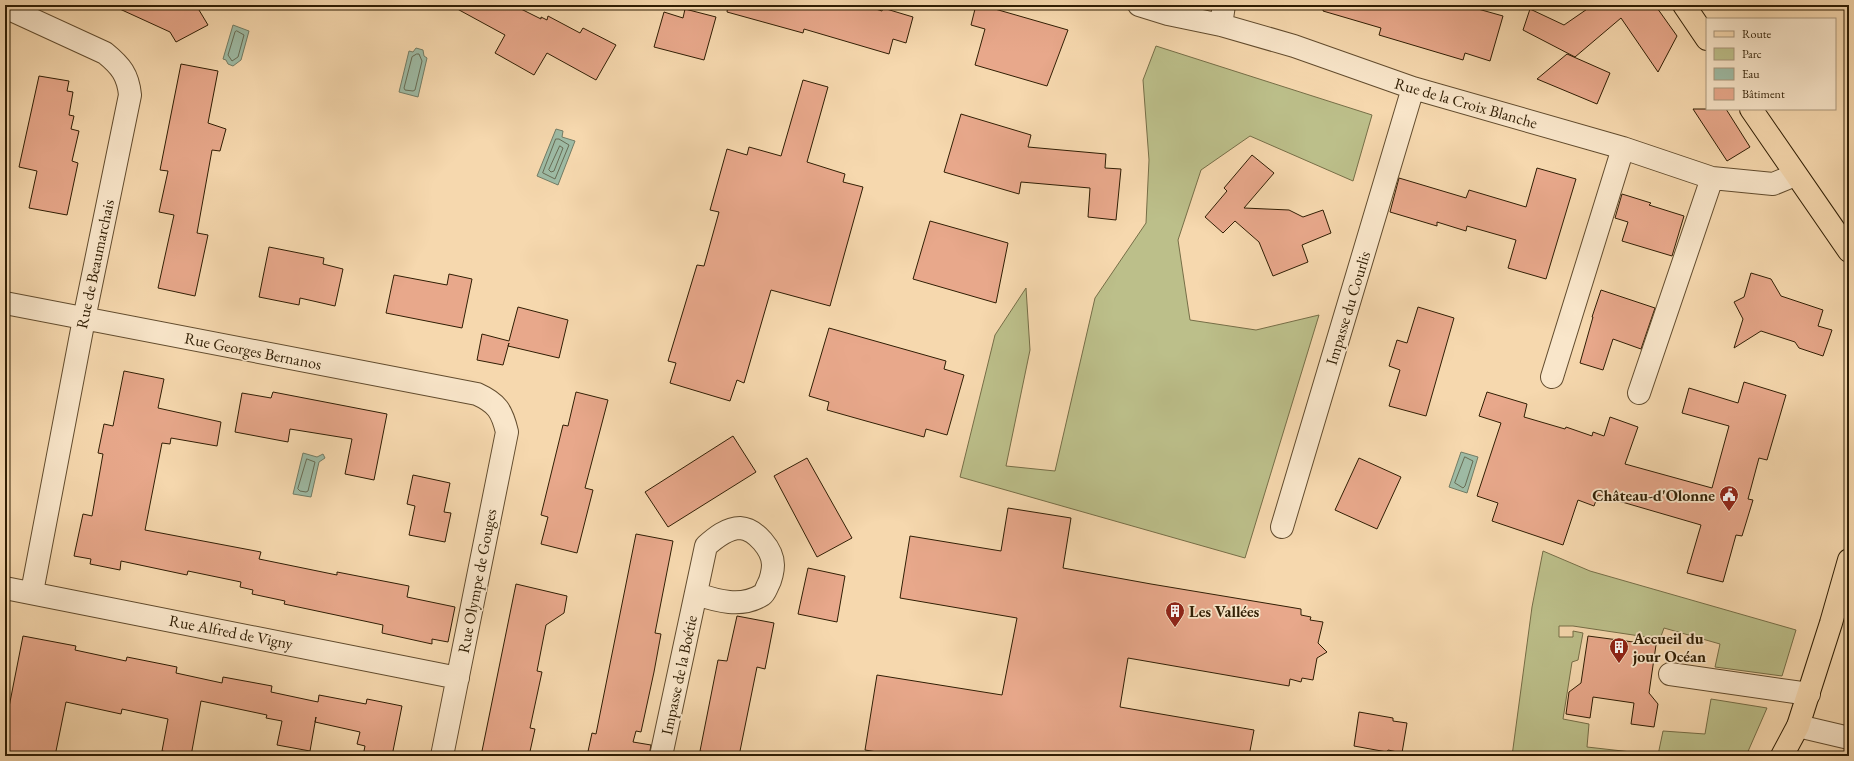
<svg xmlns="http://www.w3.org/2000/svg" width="1854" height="761" viewBox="0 0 1854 761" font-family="'EB Garamond',serif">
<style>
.green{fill:#bcbf8a;stroke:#766e47}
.water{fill:#9ebba5;stroke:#727c65}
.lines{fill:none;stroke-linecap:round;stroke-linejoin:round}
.shore{stroke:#676c54;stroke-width:1}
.building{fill:#e8a88b;stroke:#301e04}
.minor-casing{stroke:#624c2e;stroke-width:24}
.major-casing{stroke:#301e04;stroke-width:24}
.minor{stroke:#f9e6ca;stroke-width:22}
.major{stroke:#f6d8ae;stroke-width:22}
.labels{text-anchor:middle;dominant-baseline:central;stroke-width:3.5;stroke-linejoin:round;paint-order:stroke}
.street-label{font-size:16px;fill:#301e04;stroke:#f9e6ca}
.poi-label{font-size:16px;font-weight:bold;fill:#301e04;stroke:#f9e6ca;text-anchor:start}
</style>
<rect width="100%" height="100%" fill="#f6d8ae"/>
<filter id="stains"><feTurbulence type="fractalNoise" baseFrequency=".005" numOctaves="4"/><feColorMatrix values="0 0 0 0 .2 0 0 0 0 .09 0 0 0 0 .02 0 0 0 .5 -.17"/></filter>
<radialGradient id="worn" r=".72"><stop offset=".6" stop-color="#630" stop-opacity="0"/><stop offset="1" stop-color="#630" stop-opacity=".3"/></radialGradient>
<path class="green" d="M1156,46L1372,115L1353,181L1250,136L1201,170L1178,240L1190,320L1256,330L1319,315L1245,558L960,477L995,335L1026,288L1030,350L1006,466L1055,471L1095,298L1146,223L1149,160L1143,80Z
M1543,551L1590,571L1796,630L1782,676L1715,667L1720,644L1664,628L1660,639L1573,626H1559V637H1573V631L1583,633L1578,660L1572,662L1563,719L1589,724L1587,747L1658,755L1663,731L1705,734L1711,699L1767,708L1746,756H1512L1532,607Z"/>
<path class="water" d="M233,25L249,31L241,60L233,66L228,64L226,60L223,59Z
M416,48L423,50L424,56L427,58L418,97L399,92L409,51L413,52Z
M556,129L563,131L562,137L575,141L558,185L537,176Z
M1461,452L1478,457L1467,493L1449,487Z
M303,453L317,457L323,454L325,458L319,462L311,497L293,494Z"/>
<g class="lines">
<path class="shore" d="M237,31L244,35L238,57L232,61L228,55L235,32Z
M417,54H419L422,61L415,90L413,91L405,90L404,88L412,57Z
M556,139H559L569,145L555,179L543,173Z
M560,146L563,148L554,171L551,172L549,170Z
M1465,457L1473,461L1465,486L1463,488L1455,483Z
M307,459L315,462L308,491L306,492L300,491L298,489Z"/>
</g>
<path class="building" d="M111,5H196L208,25L176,42L170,32Z
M450,5H513L541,19V17L547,20L548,16L580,33L583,28L616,45L596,80L547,53L534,75L495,53L505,35Z
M728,5H863L882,11L883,8L913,17L906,43L893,39L889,54L804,29L803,33L727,12Z
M976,5H981L1068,30L1047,86L975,65L985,29L971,25Z
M1324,5H1480L1478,9L1503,16L1490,61L1465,53L1463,60L1379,35L1381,28L1323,11Z
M1593,5H1655L1677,36L1658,72L1621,18L1575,57L1523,30L1530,9L1564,25Z
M685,9L716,17L704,60L654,47L664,12L683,18Z
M1567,54L1610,73L1597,104L1537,79Z
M181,64L218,71L208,123L226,129L220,151L212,150L197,233L208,235L195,296L158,288L174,215L159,212L168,171L160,170Z
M39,76L69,81L67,91L73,92L69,115L74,116L71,129L79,131L72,161L78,163L67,215L29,208L37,171L19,167Z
M803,80L828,87L807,162L845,174L843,182L863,187L830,306L771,290L744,383L737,380L730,401L670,383L676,363L668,361L697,265L704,266L719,212L710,210L727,149L747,155L749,147L781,156Z
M1693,109H1726L1750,147L1727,161Z
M961,114L1031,135L1028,147L1106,154L1105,168L1121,169L1116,220L1088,217L1090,188L1021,182L1019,194L944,172Z
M1252,155L1274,173L1244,208L1289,210L1303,217L1323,210L1331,233L1302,245L1308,262L1273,276L1259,242L1235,221L1223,233L1205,217L1227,191L1224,188Z
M1537,168L1576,179L1546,279L1508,268L1516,240L1467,226L1466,231L1437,222V226L1390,212L1399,178L1466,198L1469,190L1526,207Z
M1622,194L1651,203L1649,205L1684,216L1672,256L1622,241L1628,222L1615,218Z
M930,221L1008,243L996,303L913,279Z
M269,247L324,258L323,264L343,269L335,306L300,298L299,305L259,297Z
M1751,273L1771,279L1781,296L1823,310L1818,326L1832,330L1823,356L1799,348L1795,342L1761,331L1734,348L1743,319L1734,302L1744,297Z
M449,274L472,279L462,328L386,313L394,275L447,285Z
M1601,290L1655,308L1641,349L1613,339L1603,370L1580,363L1593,317H1592Z
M518,307L568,320L559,358L508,346L509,343L503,365L477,360L482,334L509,341Z
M1418,307L1454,318L1426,416L1389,406L1400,370L1389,366L1397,340L1407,343Z
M829,328L946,361L944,369L964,375L947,435L926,429L924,437L866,421L827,410L829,402L809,396Z
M124,371L164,379L158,408L221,422L217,446L171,438L170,444L162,443L145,530L261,552L259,559L337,575V572L409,586L407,597L455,607L448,642L432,639V644L382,633L383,625L284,604L285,601L252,594L253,590L240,587L241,582L188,571L187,575L121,561L120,570L90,564L91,559L74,556L83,514L92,516L103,454L98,453L104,424L113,426Z
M1744,382L1786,395L1767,460L1759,458L1748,499L1753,500L1742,536L1736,535L1723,582L1687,573L1701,525L1598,495L1594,506L1578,500L1563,545L1492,521L1498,503L1477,496L1501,423L1479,416L1487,392L1527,404L1524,417L1565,429L1566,427L1592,436L1593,432L1604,436L1610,417L1638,427L1625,464L1712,488L1729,426L1682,413L1689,388L1738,403Z
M273,392L387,414L374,480L345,474L352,439L290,429L288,442L235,432L242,393L271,398Z
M576,392L608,400L585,488L593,490L577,553L541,544L548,517L541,515L563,425L568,426Z
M733,436L756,472L668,527L645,492Z
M807,458L852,538L817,557L774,476Z
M1359,458L1401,477L1377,529L1335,510Z
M413,475L450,483L444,512L451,513L445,542L409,535L415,506L407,504Z
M1008,508L1071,518L1063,568L1151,584L1301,609V615L1311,617L1310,620L1323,622L1318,643L1327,652L1317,658L1313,680L1302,678L1301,682L1290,679L1289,686L1128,658L1120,707L1254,730L1249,756H901L865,750L877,675L1002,695L1017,618L900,598L910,536L1001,551Z
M636,534L673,541L655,633L661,634L654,672L641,732L636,731L633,742L651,745L649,756H587L592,733L596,734Z
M808,568L845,576L837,622L798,614Z
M516,584L567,596L564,613L546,625L537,671L542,672L530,728L535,729L529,756H481Z
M737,616L774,623L765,669L757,667L739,756H722L700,751L718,660L727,661Z
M23,636L76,646L75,650L126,661L127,657L177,667L176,673L222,683L223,677L272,686L271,692L318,702L319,695L366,704L367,699L402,706L392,756H363L365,746L357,744L360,732L315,722L316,717L310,751L277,745L282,721L266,718L267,715L201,701L191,756L162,751L168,719L122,709L121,714L66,702L55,756H5V706L9,707Z
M1588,636L1656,645L1649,693L1658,704L1654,727L1631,724L1634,703L1593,697L1590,718L1566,714L1569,692L1581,683Z
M1359,712L1393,718V721L1407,723L1402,753L1388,750L1387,752L1354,746Z"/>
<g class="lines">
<defs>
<path id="minor" d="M1139,5L1168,14L1221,25L1294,46L1413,88L1623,148L1712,178L1773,184L1795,175
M5,7L105,53C121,66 128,75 130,95L84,319L32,592
M1221,25L1224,5
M5,303L477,394C497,403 502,411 507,432L442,756
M1552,377L1623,148
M1639,393L1712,178
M1282,527L1413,88
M5,588L458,678
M1670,674L1809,694
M1798,726L1849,738
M661,756L706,546C715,538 727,528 740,528C756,529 773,550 773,565C773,570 771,580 768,585C766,589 765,593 762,595C741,608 717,601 697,594"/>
<path id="major" d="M1684,5L1707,39
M1751,109L1849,251
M1782,756L1798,726L1831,623L1849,560"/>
</defs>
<use href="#minor" class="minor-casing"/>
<use href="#major" class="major-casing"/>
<use href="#minor" class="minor"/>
<use href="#major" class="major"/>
</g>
<defs>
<symbol id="civic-pin" viewBox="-11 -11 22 30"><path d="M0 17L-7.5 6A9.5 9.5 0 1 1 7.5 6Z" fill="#8f2418" stroke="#f9e6ca"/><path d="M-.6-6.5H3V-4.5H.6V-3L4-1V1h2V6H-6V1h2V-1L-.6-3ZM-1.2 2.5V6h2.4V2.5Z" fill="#fff"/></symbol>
<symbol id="building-pin" viewBox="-11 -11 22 30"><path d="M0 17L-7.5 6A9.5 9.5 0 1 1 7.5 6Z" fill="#8f2418" stroke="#f9e6ca"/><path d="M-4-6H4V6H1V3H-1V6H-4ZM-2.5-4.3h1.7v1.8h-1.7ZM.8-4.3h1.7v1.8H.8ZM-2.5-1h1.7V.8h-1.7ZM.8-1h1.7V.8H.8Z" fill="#fff"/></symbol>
</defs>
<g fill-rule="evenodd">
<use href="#civic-pin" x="1718" y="484" width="22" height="30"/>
<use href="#building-pin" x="1164" y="600" width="22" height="30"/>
<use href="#building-pin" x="1608" y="636" width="22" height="30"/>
</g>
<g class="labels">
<g class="street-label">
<text transform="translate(1466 103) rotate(16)">Rue de la Croix Blanche</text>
<text transform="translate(95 264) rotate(-78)">Rue de Beaumarchais</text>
<text transform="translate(1348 308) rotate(-73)">Impasse du Courlis</text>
<text transform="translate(253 351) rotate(11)">Rue Georges Bernanos</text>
<text transform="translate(477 581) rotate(-79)">Rue Olympe de Gouges</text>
<text transform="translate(231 632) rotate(11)">Rue Alfred de Vigny</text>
<text transform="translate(679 675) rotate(-78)">Impasse de la Boétie</text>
</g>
<g class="poi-label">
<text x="1715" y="495" text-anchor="end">Château-d'Olonne</text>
<text x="1189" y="611">Les Vallées</text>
<text x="1633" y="638">Accueil du<tspan x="1633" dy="18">jour Océan</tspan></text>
</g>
</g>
<rect width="1854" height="761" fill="none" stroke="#f6d8ae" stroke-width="20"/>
<rect x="6" y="6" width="1842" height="749" fill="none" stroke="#301e04" stroke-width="2"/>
<rect x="10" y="10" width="1834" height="741" fill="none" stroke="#301e04"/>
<rect x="1706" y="18" width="130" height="92" fill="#f9e6ca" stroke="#a9967b"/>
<rect x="1714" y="31" width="20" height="6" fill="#f6d8ae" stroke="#a9967b"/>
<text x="1742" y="38" font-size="12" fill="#301e04">Route</text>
<rect x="1714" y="48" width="20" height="12" fill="#bcbf8a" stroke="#a9967b"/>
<text x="1742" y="58" font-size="12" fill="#301e04">Parc</text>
<rect x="1714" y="68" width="20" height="12" fill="#9ebba5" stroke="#a9967b"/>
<text x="1742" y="78" font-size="12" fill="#301e04">Eau</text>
<rect x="1714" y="88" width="20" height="12" fill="#e8a88b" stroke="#a9967b"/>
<text x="1742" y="98" font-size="12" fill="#301e04">Bâtiment</text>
<rect width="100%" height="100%" filter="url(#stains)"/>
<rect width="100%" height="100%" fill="url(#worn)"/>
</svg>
